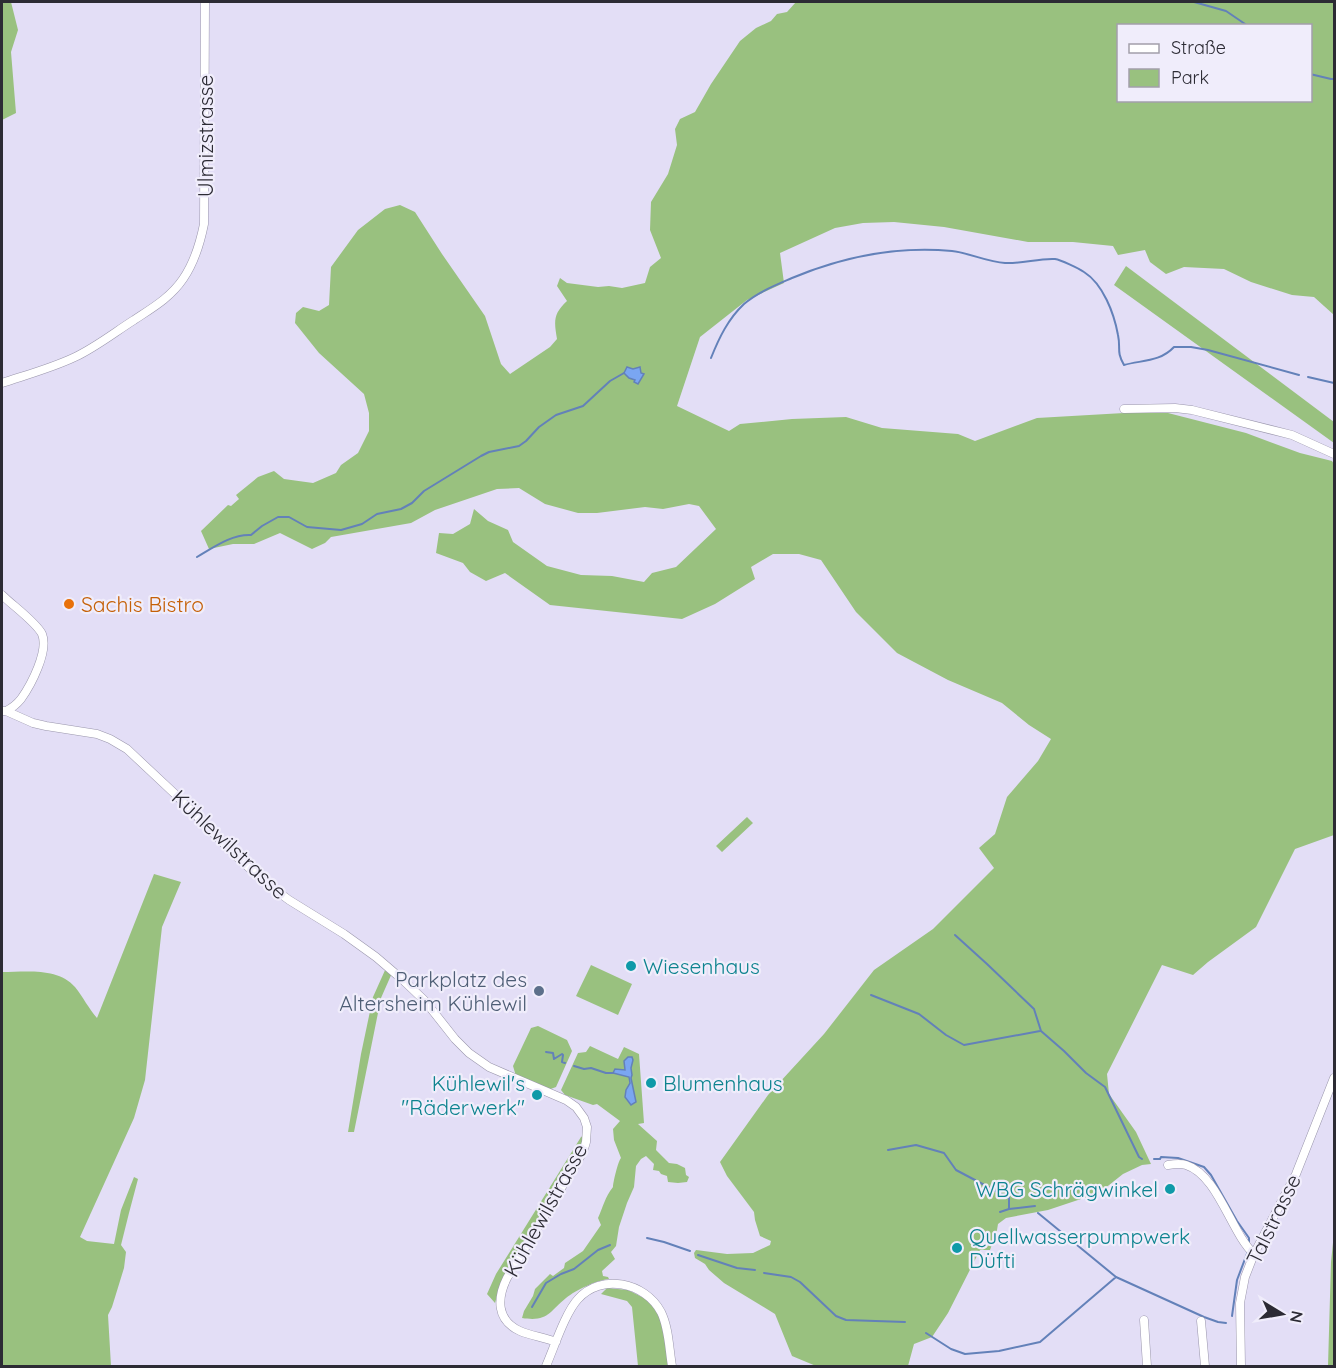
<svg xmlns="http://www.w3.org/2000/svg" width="1336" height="1368" viewBox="0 0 1336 1368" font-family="Quicksand,sans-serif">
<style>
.green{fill:#99c17f;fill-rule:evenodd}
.water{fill:#7aa6f2;stroke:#6381b9;stroke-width:1.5}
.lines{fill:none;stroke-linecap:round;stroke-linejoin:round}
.stream{stroke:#6381b9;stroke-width:2}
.minor-casing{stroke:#9a96ac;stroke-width:9}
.minor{stroke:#fff;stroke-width:8}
.food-dot{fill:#e8710a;stroke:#f0edfb;stroke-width:2}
.culture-dot{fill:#0f9aa8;stroke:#f0edfb;stroke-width:2}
.service-dot{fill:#5c6f8a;stroke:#f0edfb;stroke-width:2}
.labels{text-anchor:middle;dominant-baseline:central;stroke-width:4.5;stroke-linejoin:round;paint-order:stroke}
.street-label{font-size:21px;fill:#2c2b34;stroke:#f0edfb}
.food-label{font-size:21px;fill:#c56008;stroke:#f0edfb;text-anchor:start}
.culture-label{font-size:21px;fill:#0d838f;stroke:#f0edfb;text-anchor:start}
.service-label{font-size:21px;fill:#4e5e75;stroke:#f0edfb;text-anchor:end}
</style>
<rect width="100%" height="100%" fill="#e3def6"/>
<path class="green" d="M2,2H11L18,30L11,52L16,113L2,120Z
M796,2H1334V315L1314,297L1292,295L1251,282L1224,269L1184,267L1166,274L1150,262L1145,250L1118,255L1113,246L1073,242H1028L944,227L894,222L863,223L835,228L780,253L784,283L747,300L700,337L677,406L729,431L740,424L792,419L846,417L882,428L958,434L975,441L1037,418L1124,413H1168L1246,433L1300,453L1332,461L1334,464V835L1295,849L1256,927L1208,962L1193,975L1162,965L1107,1074L1109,1094L1136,1132L1151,1164L1142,1165L1123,1174L1099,1193L1048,1210L1006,1218L998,1224L997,1230L990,1250H980L948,1313L932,1337L914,1344L908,1366H816L792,1356L775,1314L724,1283L709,1270L705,1264L695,1258L694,1253L696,1250L727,1254L753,1253L770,1245L771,1241L760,1236L755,1220L754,1212L727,1176L720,1162L768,1095L824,1034L874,970L933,929L994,868L979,848L995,834L1007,797L1038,761L1051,739L1029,725L1002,703L948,680L897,653L856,612L821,560L799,554H773L751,567L755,579L715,604L682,619L550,605L505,573L486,581L470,572L463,563L436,553L439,533L453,534L470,524L474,509L488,521L508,530L513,542L547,566L581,575L612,576L644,582L652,573L676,567L716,529L699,506L689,504L663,509L645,507L597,513H578L545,504L519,488L497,489L435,510L411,523L331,537L325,543L312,549L280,533L254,544H233L209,549L201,531L228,505L231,506L239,499L236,495L258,477L274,471L284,479L313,483L336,473L341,465L358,453L369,431V413L364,394L319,353L295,323L296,313L303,307L319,311L329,305L331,267L358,230L385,209L400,205L415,212L442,254L485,316L501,364L510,374L550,347L557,339C554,321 553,314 567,301L557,286L560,278L567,283L598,287L609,286L622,288L645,283L650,267L661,258L650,230L651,202L668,174L677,145L675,129L680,119L695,112L711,84L740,41L756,28L771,21L777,14L787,12ZM1118,26H1310V100H1118Z
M1126,266L1334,422V443L1114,285Z
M747,817L753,823L722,852L716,846Z
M154,874L181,882L162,927L145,1080L134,1118L80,1237L87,1241L114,1244L121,1210L134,1177L138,1179L129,1213L121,1245L126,1252L124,1268L112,1307L108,1315L111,1366H2V972C25,972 58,967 75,987C83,997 89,1009 97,1018Z
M591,965L632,984L618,1015L576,996Z
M386,968L392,973L381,998L354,1132H348L361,1054L373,997Z
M538,1026L567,1040L572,1051L556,1087L548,1090L516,1076L513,1066L531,1028Z
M590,1046L618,1059L624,1047L639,1054L644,1123L638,1124L657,1141L656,1150L669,1163L677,1164L685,1168L686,1175L689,1177L687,1182L678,1183L668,1182L667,1176L661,1174L659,1171L653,1170L654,1164L646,1156L641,1159L636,1166L634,1187L627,1203L619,1227L616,1246L611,1252L615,1259L602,1271L603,1276L608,1277L609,1279C597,1280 576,1290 566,1298C549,1312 548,1322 522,1318L524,1311L533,1296L535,1289L550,1274L553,1276L564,1268L565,1263L583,1251L601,1225L598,1218C603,1207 605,1197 613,1187C613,1183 618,1161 621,1158L614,1140L613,1129L620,1121L597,1104L593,1105L565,1095L561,1090L578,1053L586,1052Z
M583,1136L584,1137L580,1151L500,1286L495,1303L487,1294L496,1274L581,1137Z
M1334,1233V1366H1328L1331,1262Z
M607,1288L628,1290L646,1299L657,1311L664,1328L669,1366H638L632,1307L627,1301L601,1294Z"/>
<path class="water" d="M627,367L633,369L640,367L641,373L644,374L638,384L634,382L635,380L629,378L624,373Z
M628,1057H632L633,1060L631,1068L632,1075L631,1078L636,1102L631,1105L625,1097L626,1090L630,1083L629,1077L613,1073L615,1069L625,1070L624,1061Z"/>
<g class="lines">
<path class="stream" d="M1194,2L1226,11L1248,26
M1310,74L1331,79H1334
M711,358C719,338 728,319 744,304C758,292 776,285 792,278C842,257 898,246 952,251C970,253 987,262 1005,263C1022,264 1039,258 1055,259C1061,260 1078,268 1084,272C1103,284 1114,313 1118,335C1121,349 1116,351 1124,365C1142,360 1160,362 1174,347H1191L1208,350L1299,375
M1308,377L1334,383
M197,557C214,547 232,534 251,535L262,526L278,517H289L307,527L341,530L362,524L377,514L401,509L412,503L424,491L481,456L489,452L519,446L526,441L539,427L556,415L583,406L610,381L624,373
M955,935L987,964L1034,1009L1041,1031L1064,1051L1086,1073L1105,1087L1139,1157L1142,1159
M871,995L919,1014L946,1035L964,1045L1040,1031
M546,1052L553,1053L554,1059L562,1054L563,1055L562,1062L565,1063
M574,1066L584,1069L591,1068L606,1073H613
M888,1150L916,1145L944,1153L956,1170L1009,1198V1209L1035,1206
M1154,1159H1160L1161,1157L1178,1158L1204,1167L1211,1175L1237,1221L1249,1238V1246
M1000,1212L1009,1209
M1038,1213L1116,1277L1204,1317L1218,1322L1226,1323
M647,1238L664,1242L690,1251
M698,1255L737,1268L755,1270
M764,1273L791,1277L800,1282L836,1316L846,1320L905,1322
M532,1307L546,1283L561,1274L574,1269L598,1250L610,1245
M1232,1316L1237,1280L1248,1251
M926,1333L951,1349L965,1354L999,1351L1040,1342L1116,1277"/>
<defs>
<path id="minor" d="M2,383C26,375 52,368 75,357C96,347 115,332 134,320C152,308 170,298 183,279C194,263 200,244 204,224L205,2
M1124,409L1175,408L1192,410L1292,435L1334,454
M2,595C12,605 36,622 42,634C49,651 31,685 21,699C17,704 12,708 6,711
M2,711H6L33,723L46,726L97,734L110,739L127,749L175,794L237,857L266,883L289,900L344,934L376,957L404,981L425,1001L455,1039L469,1053L489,1067L566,1100L576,1107L584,1118L587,1127L586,1142L583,1152L507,1278C497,1298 496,1320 520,1331C531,1336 544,1337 556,1342
M1168,1165C1174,1164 1180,1163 1186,1165C1218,1175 1231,1233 1254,1254
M1144,1320L1147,1366
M1201,1321L1205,1366
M546,1366C554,1348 565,1313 578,1299C601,1273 645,1282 661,1312C669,1328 669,1349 672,1366
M1241,1366L1240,1303L1245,1277L1254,1254L1296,1174L1334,1078"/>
</defs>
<use href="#minor" class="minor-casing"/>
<use href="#minor" class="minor"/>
</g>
<circle class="food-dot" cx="69" cy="604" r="6"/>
<g class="culture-dot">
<circle cx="631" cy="966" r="6"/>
<circle cx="651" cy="1083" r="6"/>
<circle cx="537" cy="1095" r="6"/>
<circle cx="1170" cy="1189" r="6"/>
<circle cx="957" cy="1248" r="6"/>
</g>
<circle class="service-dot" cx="539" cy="991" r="6"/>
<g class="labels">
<g class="street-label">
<text transform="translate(205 136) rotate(-90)">Ulmizstrasse</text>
<text transform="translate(230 844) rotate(43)">Kühlewilstrasse</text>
<text transform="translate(545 1210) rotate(-61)">Kühlewilstrasse</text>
<text transform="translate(1273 1219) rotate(-64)">Talstrasse</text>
</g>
<g class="food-label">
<text x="81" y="604">Sachis Bistro</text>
</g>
<g class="culture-label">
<text x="643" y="966">Wiesenhaus</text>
<text x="525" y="1083" text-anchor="end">Kühlewil's<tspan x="525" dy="24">"Räderwerk"</tspan></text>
<text x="663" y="1083">Blumenhaus</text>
<text x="1158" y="1189" text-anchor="end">WBG Schrägwinkel</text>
<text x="969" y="1236">Quellwasserpumpwerk<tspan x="969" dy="24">Düfti</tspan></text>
</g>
<g class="service-label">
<text x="527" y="979">Parkplatz des<tspan x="527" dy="24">Altersheim Kühlewil</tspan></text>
</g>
</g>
<rect width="1336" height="1368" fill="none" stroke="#2c2b34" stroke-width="6"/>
<rect x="1117" y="24" width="195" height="78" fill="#f0edfb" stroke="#a29fab" stroke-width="1.5"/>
<rect x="1129" y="44" width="30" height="9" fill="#ffffff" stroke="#a29fab" stroke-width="1.5"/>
<text x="1171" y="54" font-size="18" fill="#2c2b34">Straße</text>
<rect x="1129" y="69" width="30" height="18" fill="#99c17f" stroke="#a29fab" stroke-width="1.5"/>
<text x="1171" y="84" font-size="18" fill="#2c2b34">Park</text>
<g transform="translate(1282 1314) rotate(101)" stroke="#f0edfb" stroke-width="4.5" paint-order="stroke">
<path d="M0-4.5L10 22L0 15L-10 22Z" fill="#2c2b34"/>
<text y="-9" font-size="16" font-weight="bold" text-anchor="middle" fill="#2c2b34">N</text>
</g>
</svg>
